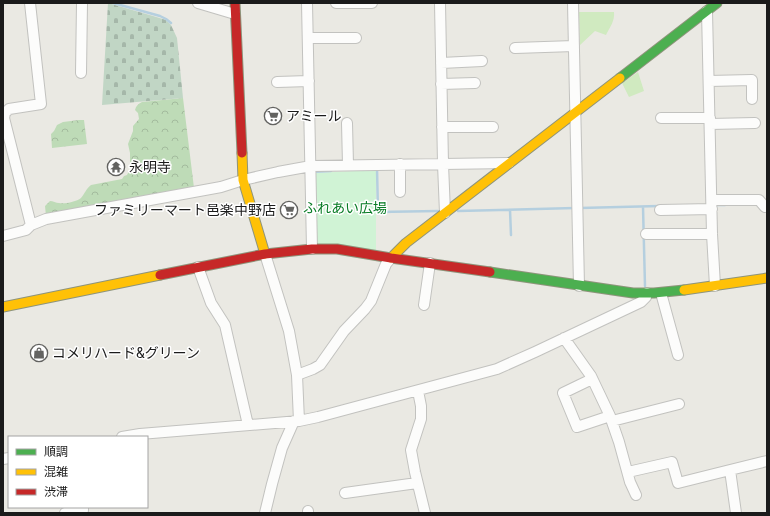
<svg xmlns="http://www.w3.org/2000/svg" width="770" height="516" viewBox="0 0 770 516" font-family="Roboto,'Noto Sans JP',sans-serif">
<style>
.grass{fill:#d0eac0}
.forest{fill:url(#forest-crowns)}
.cemetery{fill:url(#cemetery-stones)}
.park{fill:#d0f3d5}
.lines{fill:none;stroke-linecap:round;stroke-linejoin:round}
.stream{stroke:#b5cfdf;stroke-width:2.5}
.street-casing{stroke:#c2c2bf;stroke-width:12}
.fast-casing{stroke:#8e947b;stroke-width:11}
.slow-casing{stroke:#8e947b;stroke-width:11}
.jam-casing{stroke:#8e947b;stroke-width:11}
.street{stroke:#fcfcfb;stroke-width:10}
.fast{stroke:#4caf50;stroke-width:9}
.slow{stroke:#ffc107;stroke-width:9}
.jam{stroke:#c62828;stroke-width:9}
.labels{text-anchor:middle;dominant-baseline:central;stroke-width:3;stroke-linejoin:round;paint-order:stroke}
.poi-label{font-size:14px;fill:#1b1b1b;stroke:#fff;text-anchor:start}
.park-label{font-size:14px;fill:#077b24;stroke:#fff}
</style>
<defs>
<pattern id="forest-crowns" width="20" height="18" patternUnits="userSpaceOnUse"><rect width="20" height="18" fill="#bedbb7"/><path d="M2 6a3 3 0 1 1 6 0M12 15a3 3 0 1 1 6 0" fill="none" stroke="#a3bb9d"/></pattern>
<pattern id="cemetery-stones" width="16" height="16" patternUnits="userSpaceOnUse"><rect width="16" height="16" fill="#c1d6c5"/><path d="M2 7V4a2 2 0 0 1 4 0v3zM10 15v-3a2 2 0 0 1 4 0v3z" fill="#a5b7a9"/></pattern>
</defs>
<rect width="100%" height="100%" fill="#eae9e3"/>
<path class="grass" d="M579,12H614C615,21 610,27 606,35L595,31L580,45Z
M638,72L644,91L629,97L622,83Z"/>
<path class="forest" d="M183,98L194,188L46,216L45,206L50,201C53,201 56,203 59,203C65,204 76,202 81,198C85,193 86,189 91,185L122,179L124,176L127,175L130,169V153L128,144L133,131V126L139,119L138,113L135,110C136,106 138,104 142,102Z
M79,120H84L87,144L52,148L51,134L54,131L57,125L63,122Z"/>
<path class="cemetery" d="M108,3L153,16L166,20L171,25L177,38L183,98L102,105Z"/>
<path class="park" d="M376,170V250L315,244L313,173Z"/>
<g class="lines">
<path class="stream" d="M113,3L160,16L166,19L171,23
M376,169L377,168L378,212L438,211
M312,172L331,171
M714,205H725
M643,207L645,286
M580,208L659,206
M510,210L511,235
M458,211L575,208"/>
<defs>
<path id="street" d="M30,3L41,104L9,109L5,113L4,118L31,225
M198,3L235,14
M307,3L312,249
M336,3H372
M440,3L443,164L445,213
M573,3L579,286
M707,11L712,234L715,286
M308,38H356
M515,48L574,46
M441,63L482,61
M81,73L82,3
M709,81L752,80V99
M277,82L309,81
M441,84L475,83
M661,118H710
M347,123L348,165
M710,124L755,123
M442,127H493
M400,164V192
M712,200H759L765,207
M660,210L712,209
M646,234H712
M3,236L26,230L31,225L46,219L221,187L243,180L278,172L311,166L509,163
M265,254L289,331L297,375L299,421
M198,267L211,303L225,325L248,425
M661,293L678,355
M424,305L430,263
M564,338L591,376L610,416L619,442L630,482L636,495
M297,375L313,369L320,365L344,331L365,309L371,301L386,264L391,258
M592,379L563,393L577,427L610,416
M418,391L421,406V419L411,450L415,472L425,513
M612,421L679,404
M122,437L140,434L299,421L318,417L497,369L535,352L641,302L646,297L647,293
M3,459L9,458
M730,470L767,461
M628,472L672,462L678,483L730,470L736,513
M345,493L417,483
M308,511V513
M65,513L83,510V507
M265,513L272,484L282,448L294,421"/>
<path id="fast" d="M620,78L717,3
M490,272L633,293H654L684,290"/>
<path id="slow" d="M242,153L243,180L265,254
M391,258L406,243L620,78
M684,290L767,278
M3,307L160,275"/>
<path id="jam" d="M235,3L242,153
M160,275L265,254L312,249H337L391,258L490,272"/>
</defs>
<use href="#street" class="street-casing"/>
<use href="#fast" class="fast-casing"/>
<use href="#slow" class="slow-casing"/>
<use href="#jam" class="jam-casing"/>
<use href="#street" class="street"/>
<use href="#fast" class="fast"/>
<use href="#slow" class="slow"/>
<use href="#jam" class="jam"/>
</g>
<defs>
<symbol id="supermarket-ring" viewBox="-11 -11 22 22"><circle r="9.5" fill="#fff" stroke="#636361" stroke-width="1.5"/><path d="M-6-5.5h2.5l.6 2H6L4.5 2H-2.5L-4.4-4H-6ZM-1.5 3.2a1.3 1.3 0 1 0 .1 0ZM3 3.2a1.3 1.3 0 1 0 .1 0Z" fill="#636361"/></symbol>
<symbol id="temple-ring" viewBox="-11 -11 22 22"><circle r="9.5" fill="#fff" stroke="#636361" stroke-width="1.5"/><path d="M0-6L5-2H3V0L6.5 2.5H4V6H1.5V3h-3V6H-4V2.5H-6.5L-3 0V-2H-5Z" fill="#636361"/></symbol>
<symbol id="shop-ring" viewBox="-11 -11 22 22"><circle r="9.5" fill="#fff" stroke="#636361" stroke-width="1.5"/><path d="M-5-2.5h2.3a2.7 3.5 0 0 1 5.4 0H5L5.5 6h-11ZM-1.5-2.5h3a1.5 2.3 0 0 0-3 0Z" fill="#636361"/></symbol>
</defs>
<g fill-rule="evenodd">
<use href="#supermarket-ring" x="263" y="106" width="20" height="20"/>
<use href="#temple-ring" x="106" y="157" width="20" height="20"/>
<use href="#supermarket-ring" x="279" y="200" width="20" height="20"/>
<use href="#shop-ring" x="29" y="343" width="20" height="20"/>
</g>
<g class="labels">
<g class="poi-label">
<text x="286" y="116">アミール</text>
<text x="129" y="167">永明寺</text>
<text x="276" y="210" text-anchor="end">ファミリーマート邑楽中野店</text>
<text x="52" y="353">コメリハード&amp;グリーン</text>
</g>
<g class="park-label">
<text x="345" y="208">ふれあい広場</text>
</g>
</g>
<rect width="770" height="516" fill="none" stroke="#1b1b1b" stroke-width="8"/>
<rect x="8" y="436" width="140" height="72" fill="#ffffff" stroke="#a4a4a4"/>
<rect x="16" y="449" width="20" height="6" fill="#4caf50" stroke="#a4a4a4"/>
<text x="44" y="456" font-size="12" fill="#1b1b1b">順調</text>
<rect x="16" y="469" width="20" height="6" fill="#ffc107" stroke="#a4a4a4"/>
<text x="44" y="476" font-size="12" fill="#1b1b1b">混雑</text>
<rect x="16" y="489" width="20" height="6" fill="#c62828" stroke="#a4a4a4"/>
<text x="44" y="496" font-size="12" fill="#1b1b1b">渋滞</text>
</svg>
